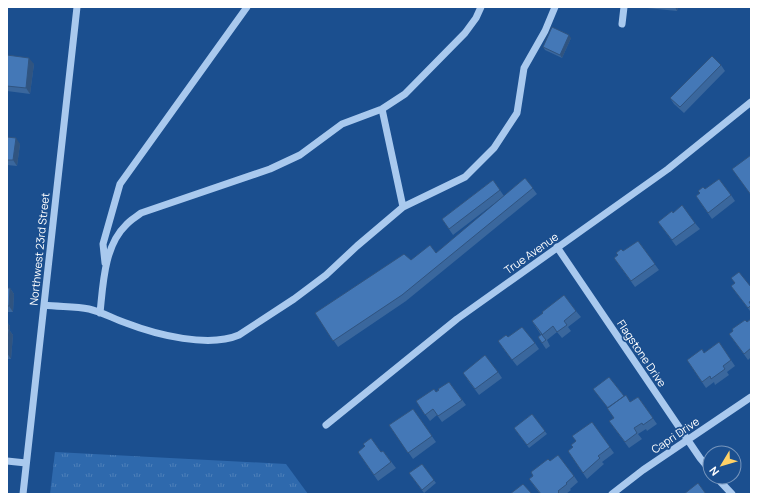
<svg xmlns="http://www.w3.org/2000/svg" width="758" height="501" viewBox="0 0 758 501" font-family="Manrope,sans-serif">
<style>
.park{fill:url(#park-tufts)}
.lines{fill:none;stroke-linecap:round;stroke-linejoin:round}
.minor{stroke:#a9c9ee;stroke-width:7}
.wall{fill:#3a679d}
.shaded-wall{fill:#305480}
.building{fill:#4478b7;stroke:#305480}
.labels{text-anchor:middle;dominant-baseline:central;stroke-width:3.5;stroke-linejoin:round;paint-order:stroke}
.street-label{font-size:11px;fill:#fff;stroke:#1b4f8f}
</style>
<defs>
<pattern id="park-tufts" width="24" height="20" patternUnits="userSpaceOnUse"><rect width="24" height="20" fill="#2e69ad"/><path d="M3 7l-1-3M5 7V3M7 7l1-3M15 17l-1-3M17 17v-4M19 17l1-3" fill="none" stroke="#4d80b9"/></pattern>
</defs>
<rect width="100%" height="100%" fill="#1b4f8f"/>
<path class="park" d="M55,452L286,464L308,494H50Z"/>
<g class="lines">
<path class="minor" d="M622,24L624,7
M382,109L403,207
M557,247L700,458L710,470
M105,263L103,244L120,184L247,7
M44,305C59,307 75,306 89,309C102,312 114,319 126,323C157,335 209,348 239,335L294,299L326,275L357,246L403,207L465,177L494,148L517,113L524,68L545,31L555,7
M100,313C103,285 104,246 126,225C130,220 136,217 141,213L270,169L300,155L342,124L382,109L405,94L465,33L476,18L481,7
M326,425L457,319L668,169L751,102
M7,461L26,463
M716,477L732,494
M23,494L77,7
M612,494L643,470L751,397"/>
</g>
<path class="wall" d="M646,7H678L677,11L647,8Z
M571,38L562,58L545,50L543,47Z
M7,55L34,64L30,94L7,91Z
M721,65L725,71L684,113L674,104L670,98Z
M7,137L20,144L17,166L7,165Z
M525,178L537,194L406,301L338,347L315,313L411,260L436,253Z
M493,180L504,196L453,235L442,219Z
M705,189L731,195L735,201L712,219L700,202V193Z
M673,213L695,223L700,229L676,246L658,222Z
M638,241L659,270L635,287L614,258Z
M731,286L751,287V310L750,311Z
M7,288H10L14,294L13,312H7Z
M576,311L581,317L568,327L571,331L562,338L557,332L547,340L550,346L546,349L538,337L541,335L532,321Z
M751,319V357L748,360L729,334Z
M7,322L10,326V331L13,335L11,359H7Z
M508,337L535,343L539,349L517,366L502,347Z
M719,342L735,366L727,372L729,375L715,385L714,382L706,388L687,360L704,353Z
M498,372L502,378L479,395L467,379Z
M609,377L624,396L630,402L638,397L657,424L647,431L646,429L638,434L642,439L629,448L609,421L614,418Z
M449,382L466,405L442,422L437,415L430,421L416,401L436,392Z
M413,409L436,442L413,459L389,425Z
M532,414L547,434L529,448L514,428Z
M592,422L614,453L602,462L604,464L587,479L568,451L573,447L576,441Z
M383,451L396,468L378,481L358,452H381Z
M550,461L574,476L578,482L570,489L571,490L566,494H540L529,479Z
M422,464L436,483L424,493L409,473Z"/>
<path class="shaded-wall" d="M675,7H678L677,11Z
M569,35L571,38L562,58L560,55Z
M29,58L34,64L30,94L26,88Z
M16,138L20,144L17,166L13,160Z
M10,288L14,294L13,312L9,306Z
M7,322L10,326V331L13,335L11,359L7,353Z"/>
<path class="building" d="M552,27L569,35L560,55L543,47Z
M7,55L29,58L26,88L7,86Z
M712,56L721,65L680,107L670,98Z
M7,137L16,138L13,160H7Z
M751,155V195L732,169Z
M525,178L533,188L402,295L333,341L315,313L404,254L411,260L430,245L436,253Z
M719,179L731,195L708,213L696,196L700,193L698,191L703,187L705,189Z
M493,180L500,190L449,229L442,219Z
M682,205L695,223L672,240L658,222L672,211L673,213Z
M638,241L655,264L631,281L614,258L618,255L616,253L621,249L623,251Z
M739,272L751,287V301L749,302L751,305L748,308L731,286L735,283L731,278Z
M7,288H10L9,306H7Z
M564,295L576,311L564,321L567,325L557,332L553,326L542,335L546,340L542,343L538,337L542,334L532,321L543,313L542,312Z
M751,319V348L744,354L729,334L733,331L732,329L745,320L747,322Z
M522,327L535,343L512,360L498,341L506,335L508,337Z
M7,329H9L7,353Z
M719,342L731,360L723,366L725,369L711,379L710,376L702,382L687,360L702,349L704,353Z
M485,355L498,372L475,389L463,373Z
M609,377L624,396L608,408L593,389Z
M449,382L462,400L438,416L433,409L425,415L416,401L434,389L436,392L439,390L438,389Z
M626,395L630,402L638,397L653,418L643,425L642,423L634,428L637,433L625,442L609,421L614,418L607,408Z
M413,409L432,436L408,453L389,425Z
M532,414L545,431L527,445L514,428Z
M592,422L610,447L598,456L600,458L583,473L568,451L573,447L571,445L576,441L572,436Z
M371,438L381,452L383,451L391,462L374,475L358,452L365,446L363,444Z
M558,455L574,476L566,483L567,484L558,491L559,492L557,494H541L529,479L533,476L531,472L548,459L550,461Z
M422,464L434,480L422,490L409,473Z
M698,483L706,494H684Z
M523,484L532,494H510Z"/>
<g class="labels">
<g class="street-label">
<text transform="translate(39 249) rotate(-84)">Northwest 23rd Street</text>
<text transform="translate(531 253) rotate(-35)">True Avenue</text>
<text transform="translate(642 353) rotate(56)">Flagstone Drive</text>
<text transform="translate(675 435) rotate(-34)">Capri Drive</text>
</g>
</g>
<rect width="758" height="501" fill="none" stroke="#ffffff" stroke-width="16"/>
<g transform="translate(722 465) rotate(232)"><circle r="19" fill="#1b4f8f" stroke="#7695bc"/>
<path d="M0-3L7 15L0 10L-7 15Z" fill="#ffd166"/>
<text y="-6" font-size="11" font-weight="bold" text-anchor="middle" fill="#ffffff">N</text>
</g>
</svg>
